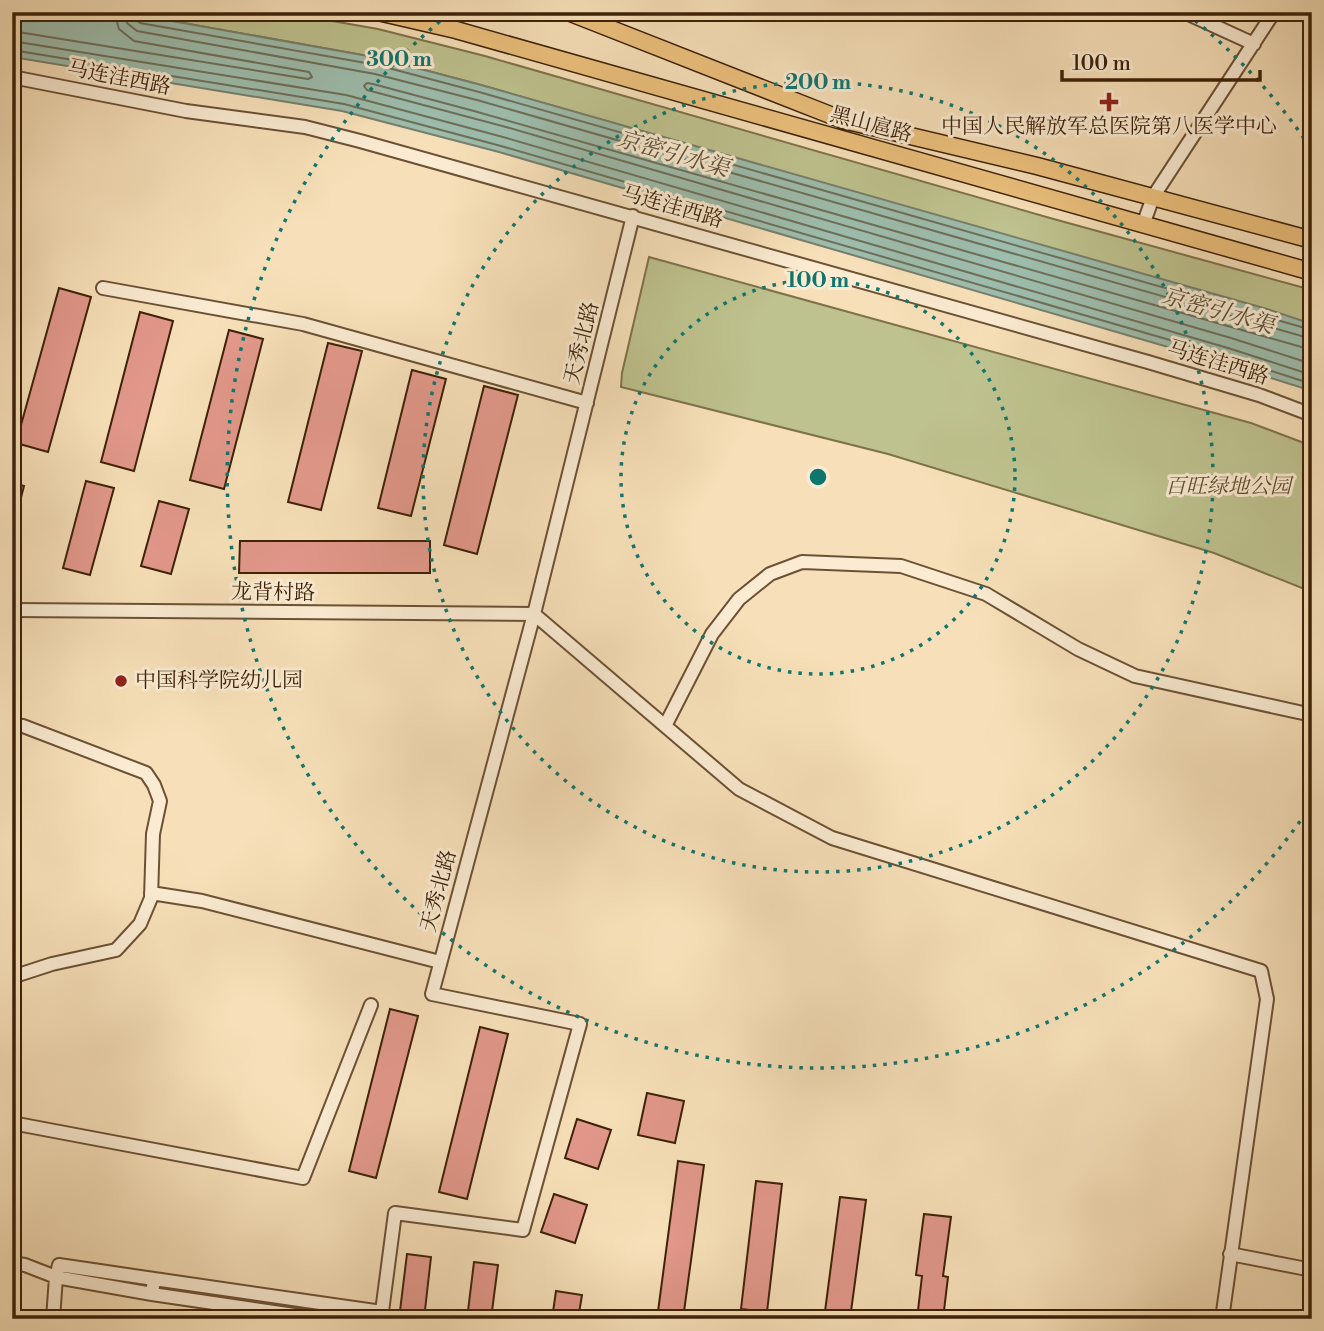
<svg xmlns="http://www.w3.org/2000/svg" width="1324" height="1331" viewBox="0 0 1324 1331" font-family="'Libre Bodoni','Noto Serif SC',serif">
<style>
.green{fill:#bec28e;stroke:#7e724a;stroke-width:2}
.water{fill:#9dbdad;stroke:#777f6b;stroke-width:2}
.lines{fill:none;stroke-linecap:round;stroke-linejoin:round}
.shore{stroke:#6d6f5a;stroke-width:2}
.building{fill:#e2988b;stroke:#3d2107;stroke-width:2}
.minor-casing{stroke:#6c5134;stroke-width:16}
.major-casing{stroke:#3d2107;stroke-width:19}
.minor{stroke:#faebd2;stroke-width:12}
.major{stroke:#ecc07c;stroke-width:16}
.ring{fill:none;stroke:#0f766e;stroke-width:3.5;stroke-dasharray:3.5 7}
.poi-dot{fill:#8f2418;stroke:#faebd2;stroke-width:2.5}
.labels{text-anchor:middle;dominant-baseline:central;stroke-width:6;stroke-linejoin:round;paint-order:stroke}
.street-label{font-size:21px;fill:#3d2107;stroke:#faebd2}
.poi-label{font-size:21px;fill:#3d2107;stroke:#faebd2}
.park-label{font-size:21px;font-style:italic;fill:#5d4929;stroke:#faebd2}
.water-label{font-size:23px;font-style:italic;fill:#5a5039;stroke:#faebd2}
.centre{fill:#0f766e;stroke:#faebd2;stroke-width:3.5}
.ring-label{font-size:21px;text-anchor:middle;font-weight:bold;fill:#0f766e;stroke:#faebd2;stroke-width:6;stroke-linejoin:round;paint-order:stroke}
</style>
<rect width="100%" height="100%" fill="#f7e0b9"/>
<filter id="stains"><feTurbulence type="fractalNoise" baseFrequency=".00286" numOctaves="4"/><feColorMatrix values="0 0 0 0 .2 0 0 0 0 .09 0 0 0 0 .02 0 0 0 .5 -.17"/></filter>
<radialGradient id="worn" r=".72"><stop offset=".6" stop-color="#630" stop-opacity="0"/><stop offset="1" stop-color="#630" stop-opacity=".3"/></radialGradient>
<path class="green" d="M122,12H281L378,29L485,56L1050,218L1312,290V324L481,85L379,58Z
M649,257L1251,423L1312,446V592L1214,553L888,454L621,387L622,373Z"/>
<path class="water" d="M12,12H122L379,58L481,85L1267,309L1312,324V391L1223,363L499,152L342,111L12,57Z"/>
<g class="lines">
<path class="shore" d="M125,12L127,23L137,31L375,74L477,100L1312,339
M134,12L135,19L140,23L377,65L479,92L1312,330
M12,31L308,79L312,77L309,72L134,41L119,29L114,12
M12,41L346,95L503,137L1228,348L1312,375
M12,50L344,104L501,146L1225,356L1312,384
M1312,350L474,111L373,84L367,83L364,86L367,90L506,127L1231,338L1312,364"/>
</g>
<path class="building" d="M59,288L91,297L48,452L16,443Z
M140,312L173,321L134,471L101,462Z
M229,330L263,339L224,489L190,480Z
M328,343L362,351L321,510L288,502Z
M412,370L446,379L411,516L378,508Z
M484,386L518,395L477,554L444,545Z
M86,481L114,488L90,575L63,568Z
M12,483L24,486L16,517H12Z
M159,501L189,509L171,574L141,566Z
M240,541H430V573H239Z
M390,1009L418,1016L376,1178L349,1171Z
M480,1027L508,1034L467,1199L439,1192Z
M647,1093L684,1101L675,1143L638,1135Z
M577,1119L611,1130L598,1169L565,1158Z
M678,1161L704,1165L683,1319H657Z
M756,1181L782,1184L767,1312L741,1309Z
M554,1194L587,1205L575,1243L541,1232Z
M840,1197L866,1200L850,1319H824Z
M924,1214L951,1217L943,1276L948,1277L943,1319H917L922,1276L916,1275Z
M407,1254L431,1257L424,1319H399Z
M474,1262L498,1265L491,1319H467Z
M556,1291L582,1295L578,1319H552Z"/>
<g class="lines">
<defs>
<path id="minor" d="M1184,12L1254,44
M12,77L186,111L305,127L360,141L1148,362L1259,395L1312,415
M1143,225L1153,197L1274,12
M103,288L303,324L587,403
M12,610L534,614L739,789L832,838L1261,971L1267,999L1222,1319
M12,725L23,726L146,773L154,785L160,801L153,834L151,898L140,924L116,950L52,964L12,977
M665,726L712,634L739,599L770,574L802,562L901,566L986,594L1078,649L1135,676L1312,715
M151,893L202,901L440,962
M12,1123L303,1178L371,1005
M1230,1254L1312,1270
M12,1263L25,1265L56,1277L59,1265L154,1279
M53,1319L56,1277L152,1294
M322,1319L152,1294L154,1279L382,1312
M381,1319L395,1213L523,1230L580,1024L432,994L534,614L633,216"/>
<path id="major" d="M378,12L456,30L1312,272
M568,12L843,120L1037,166L1312,240"/>
</defs>
<use href="#minor" class="minor-casing"/>
<use href="#major" class="major-casing"/>
<use href="#minor" class="minor"/>
<use href="#major" class="major"/>
</g>
<g class="ring">
<circle cx="818" cy="477" r="197"/>
<circle cx="818" cy="477" r="395"/>
<path d="M1312 804A592 592 0 1 1 449 14M1187 14A592 592 0 0 1 1312 150"/>
</g>
<g class="poi-dot">
<path d="M1105.5 91.5h7v7h7v7h-7v7h-7v-7h-7v-7h7z"/>
<circle cx="121" cy="681" r="7"/>
</g>
<g class="labels">
<g class="street-label">
<text transform="translate(119 78) rotate(11)">马连洼西路</text>
<text transform="translate(871 125) rotate(15)">黑山扈路</text>
<text transform="translate(672 207) rotate(16)">马连洼西路</text>
<text transform="translate(582 343) rotate(-76)">天秀北路</text>
<text transform="translate(1218 363) rotate(17)">马连洼西路</text>
<text transform="translate(273 593) rotate(1)">龙背村路</text>
<text transform="translate(439 891) rotate(-75)">天秀北路</text>
</g>
<g class="poi-label">
<text x="1109" y="127">中国人民解放军总医院第八医学中心</text>
<text x="135" y="681" text-anchor="start">中国科学院幼儿园</text>
</g>
<g class="park-label">
<text x="1228" y="487">百旺绿地公园</text>
</g>
<g class="water-label">
<text transform="translate(673 154) rotate(16)">京密引水渠</text>
<text transform="translate(1218 311) rotate(16)">京密引水渠</text>
</g>
</g>
<circle cx="818" cy="477" r="10" class="centre"/>
<g class="ring-label">
<text x="399" y="66">300 m</text>
<text x="818" y="89">200 m</text>
<text x="818" y="287">100 m</text>
</g>
<rect width="1324" height="1331" fill="none" stroke="#f7e0b9" stroke-width="42"/>
<rect x="14" y="14" width="1296" height="1303" fill="none" stroke="#3d2107" stroke-width="3.5"/>
<rect x="21" y="21" width="1282" height="1289" fill="none" stroke="#3d2107" stroke-width="2"/>
<path d="M1062 70v10h198v-10" fill="none" stroke="#3d2107" stroke-width="3.5"/>
<text x="1072" y="70" font-size="21" fill="#3d2107" stroke="#faebd2" stroke-width="5" paint-order="stroke">100 m</text>
<rect width="100%" height="100%" filter="url(#stains)"/>
<rect width="100%" height="100%" fill="url(#worn)"/>
</svg>
